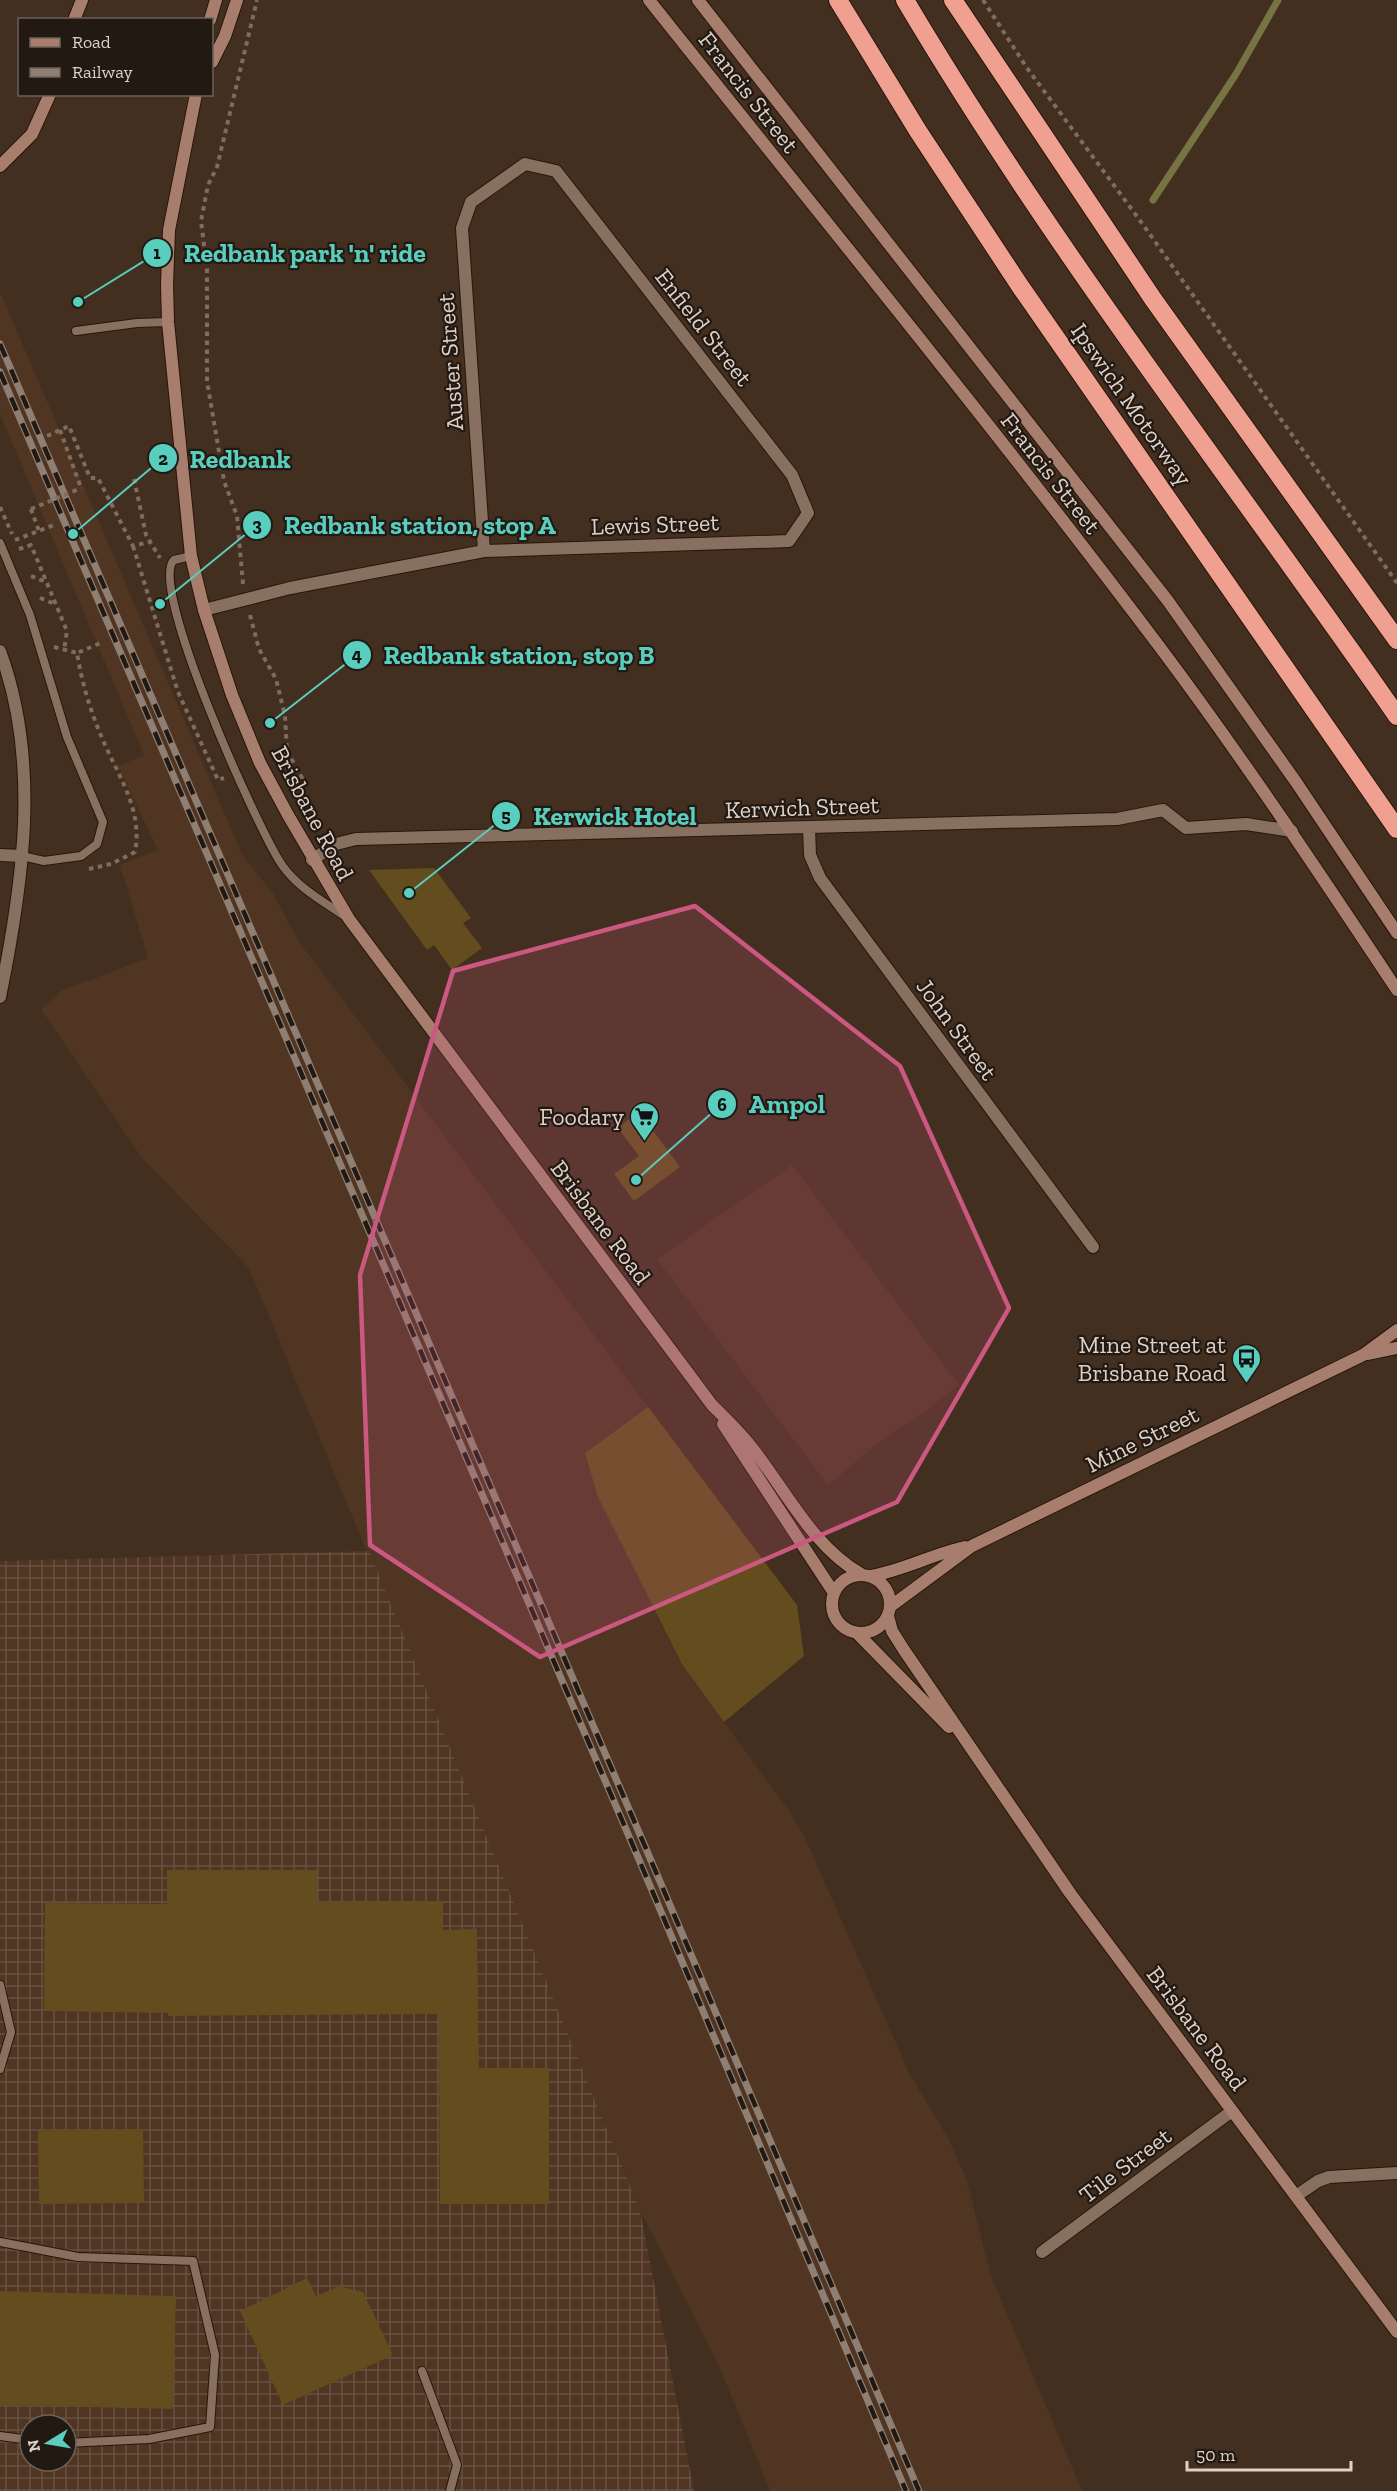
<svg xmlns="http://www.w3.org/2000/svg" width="1397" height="2491" viewBox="0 0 1397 2491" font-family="'Zilla Slab',serif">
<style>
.built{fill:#4f3522}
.industrial{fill:url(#industrial-grid);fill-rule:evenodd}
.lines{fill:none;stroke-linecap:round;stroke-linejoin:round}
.stream{stroke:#757442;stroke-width:7}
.building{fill:#634c1d}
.lane-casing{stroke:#291608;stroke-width:10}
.street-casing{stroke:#291608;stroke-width:14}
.secondary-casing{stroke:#291608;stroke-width:14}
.highway-casing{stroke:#291608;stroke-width:20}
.path{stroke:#7e6c5f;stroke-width:4;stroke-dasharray:4.5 4.5;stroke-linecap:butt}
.lane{stroke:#887060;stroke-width:8}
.street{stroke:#887060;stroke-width:12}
.secondary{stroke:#a77e6e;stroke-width:12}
.highway{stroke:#efa090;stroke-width:18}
.rail-casing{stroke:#8f7e72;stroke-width:7}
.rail{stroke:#221913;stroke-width:4.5;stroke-dasharray:14;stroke-linecap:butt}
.path-bridge{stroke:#7e6c5f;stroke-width:4;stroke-dasharray:4.5 4.5;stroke-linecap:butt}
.marked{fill:#cb5881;fill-opacity:0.2;stroke:#cb5881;stroke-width:4.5;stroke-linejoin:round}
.labels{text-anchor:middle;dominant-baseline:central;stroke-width:4.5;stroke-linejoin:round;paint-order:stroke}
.street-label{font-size:24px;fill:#ddd0c7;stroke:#221913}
.poi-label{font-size:24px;fill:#ddd0c7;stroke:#221913;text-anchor:end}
.leader{fill:none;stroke:#59cebe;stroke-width:2}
.callout-dot{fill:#59cebe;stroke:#221913;stroke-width:2}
.mark-label{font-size:18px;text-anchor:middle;font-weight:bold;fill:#111}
.callout-label{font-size:26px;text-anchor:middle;font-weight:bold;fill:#59cebe;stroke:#221913;stroke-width:4.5;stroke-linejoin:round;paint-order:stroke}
</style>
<defs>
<pattern id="industrial-grid" width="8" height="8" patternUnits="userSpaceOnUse" patternTransform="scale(1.5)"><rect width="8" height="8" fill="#4f3522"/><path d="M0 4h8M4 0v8" fill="none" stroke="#685141"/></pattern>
</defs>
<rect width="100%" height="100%" fill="#432f20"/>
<path class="built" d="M0,292L242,854L274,895L299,942L648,1407L585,1453L598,1497L724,1722L790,1812L806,1840L910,2075L948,2138L966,2178L991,2276L1082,2491H770L719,2366L640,2210L249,1268L142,1158L41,1009L61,991L148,958L120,865L158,850L118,766L144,755L0,414Z
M792,1165L959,1385L920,1415L885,1437L828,1485L657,1259Z"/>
<path class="industrial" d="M369,1551L640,2210L694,2491H0V1561ZM30,2425H66V2461H30Z"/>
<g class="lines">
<path class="stream" d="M1153,200L1236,74L1278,0"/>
</g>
<path class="building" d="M434,868L471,918L463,923L482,948L452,970L434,945L427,950L369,870Z
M632,1117L644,1119L680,1167L634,1201L614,1174L639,1156L618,1128Z
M648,1407L797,1605L804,1656L724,1722L682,1664L598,1497L585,1453Z
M167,1870H317V1902L443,1901V1930L477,1929L479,2068H549V2204H440L439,2014L168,2016V2013L44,2011L45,1903L167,1904Z
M143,2129L144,2203L39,2204L38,2130Z
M307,2278L316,2296L339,2286L363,2292L393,2355L283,2405L240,2311Z
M0,2291L176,2296L173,2409L0,2405Z"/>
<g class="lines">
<defs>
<path id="lane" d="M76,331L137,323L168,322
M0,543L30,615L67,737L103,822L97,844L81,856L44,861L22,856
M191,556L174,560C147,584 259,832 282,865C298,888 323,901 346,917
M0,1985L11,2032L0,2069
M0,2242L78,2257L193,2261L215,2355L210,2427L149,2439L66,2443
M422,2371L457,2465L450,2491
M0,2436L30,2440"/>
<path id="street" d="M204,610L290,588L484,551L789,541L808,513L792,475L556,171L525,164L471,202L462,228L484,551
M0,651C41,762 23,884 0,997
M809,828L810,855L820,878L1093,1247
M0,855L22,856
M312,860L336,844L356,839L1117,819L1163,810L1186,828L1246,824L1292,831
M1296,2196L1318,2181L1329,2177L1397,2173
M1042,2252L1232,2111"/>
<path id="secondary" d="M649,0C820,215 994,427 1159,646C1243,758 1320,874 1397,990
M698,0L1168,601L1296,782L1397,933
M74,20L82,0
M210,20L216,0
M212,62L225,36L237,0
M196,94L169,230L167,285L168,322L191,556L204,610L232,695L260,763L288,815L349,919L712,1405C726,1419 741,1433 753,1449C786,1491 814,1548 861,1574
M0,166L32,134L50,94
M1367,1354L1397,1348
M723,1424L834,1593
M832 1604a29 29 0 1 1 58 0a29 29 0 1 1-58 0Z
M871,1576C904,1570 933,1554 965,1547
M891,1606L972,1546L1363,1355L1397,1330
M888,1616L892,1631L904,1650L1070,1893L1397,2332
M857,1633L949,1727"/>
<path id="highway" d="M838,0L918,131L1020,286L1397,829
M905,0C1053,250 1232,478 1397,716
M953,0L1153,299L1397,640"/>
</defs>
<use href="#lane" class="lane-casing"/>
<use href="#street" class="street-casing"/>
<use href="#secondary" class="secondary-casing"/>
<use href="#highway" class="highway-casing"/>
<path class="path" d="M983,0L1027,68L1139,219L1397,583
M60,430L81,488
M47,436L69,426L90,478H98L133,546L149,542
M134,479L146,535L160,558
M0,507L12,534
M31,509L39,531
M15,540L54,525
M133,546L178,692L218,780L224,778
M19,549L31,545L67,631L64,650
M31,576L46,582
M243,584L237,516L224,481L207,381V269L201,221L208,185L217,167L257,0
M40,598L55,604
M250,615L259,649L276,679L285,716L287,751L279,755
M54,647L77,653
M287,751L302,778L293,788
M89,869L111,864L135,852C143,809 118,776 102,738C90,710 82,683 77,653L103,642"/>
<use href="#lane" class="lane"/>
<use href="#street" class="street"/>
<use href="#secondary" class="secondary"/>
<use href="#highway" class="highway"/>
<defs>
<path id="rail" d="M0,344L647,1851L919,2491
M0,372L637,1855L906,2491"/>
</defs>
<use href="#rail" class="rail-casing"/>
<use href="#rail" class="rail"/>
<path class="path-bridge" d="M31,509L81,488"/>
</g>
<path class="marked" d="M695,906L900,1066L1009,1308L897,1502L540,1657L370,1545L360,1275L453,971Z"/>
<defs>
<symbol id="supermarket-pin" viewBox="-11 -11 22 30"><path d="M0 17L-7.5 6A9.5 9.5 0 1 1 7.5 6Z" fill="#59cebe" stroke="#221913"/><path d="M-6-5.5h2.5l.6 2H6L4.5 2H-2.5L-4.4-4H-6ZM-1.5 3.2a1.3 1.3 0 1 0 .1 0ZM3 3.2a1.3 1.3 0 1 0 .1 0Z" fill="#111"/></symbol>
<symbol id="bus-pin" viewBox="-11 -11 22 30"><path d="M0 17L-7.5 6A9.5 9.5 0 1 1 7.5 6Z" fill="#59cebe" stroke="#221913"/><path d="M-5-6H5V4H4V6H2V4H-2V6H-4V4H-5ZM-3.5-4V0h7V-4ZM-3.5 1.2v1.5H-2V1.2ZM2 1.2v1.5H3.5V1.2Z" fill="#111"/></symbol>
</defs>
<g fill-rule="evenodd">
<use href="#supermarket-pin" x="628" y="1100" width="33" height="45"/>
<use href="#bus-pin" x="1230" y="1342" width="33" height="45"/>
</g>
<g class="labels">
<g class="street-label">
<text transform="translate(749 92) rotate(52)">Francis Street</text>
<text transform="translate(704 327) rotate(52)">Enfield Street</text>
<text transform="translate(450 362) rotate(-94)">Auster Street</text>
<text transform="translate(1132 404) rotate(55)">Ipswich Motorway</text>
<text transform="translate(1051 473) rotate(52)">Francis Street</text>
<text transform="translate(655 524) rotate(-2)">Lewis Street</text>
<text transform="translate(802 807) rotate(-2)">Kerwich Street</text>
<text transform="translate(313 813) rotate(62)">Brisbane Road</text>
<text transform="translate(957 1029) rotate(54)">John Street</text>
<text transform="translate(601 1222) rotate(53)">Brisbane Road</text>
<text transform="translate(1142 1439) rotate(-26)">Mine Street</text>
<text transform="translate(1197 2028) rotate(53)">Brisbane Road</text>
<text transform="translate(1125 2165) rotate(-37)">Tile Street</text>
</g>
<g class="poi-label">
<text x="624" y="1116">Foodary</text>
<text x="1226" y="1344">Mine Street at<tspan x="1226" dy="28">Brisbane Road</tspan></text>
</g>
</g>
<path class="leader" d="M78 302L157 253M73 534L163 458M160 604L257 525M270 723L357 655M409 893L506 816M636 1180L722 1104"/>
<g class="callout-dot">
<circle cx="78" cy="302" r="6"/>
<circle cx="73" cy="534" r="6"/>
<circle cx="160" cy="604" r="6"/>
<circle cx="270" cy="723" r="6"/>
<circle cx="409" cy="893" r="6"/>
<circle cx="636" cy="1180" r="6"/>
<circle cx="157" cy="253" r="15"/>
<circle cx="163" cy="458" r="15"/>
<circle cx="257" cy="525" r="15"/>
<circle cx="357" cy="655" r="15"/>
<circle cx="506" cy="816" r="15"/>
<circle cx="722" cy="1104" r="15"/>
</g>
<g class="mark-label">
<text x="157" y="259">1</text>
<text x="163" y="465">2</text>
<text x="257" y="531">3</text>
<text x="357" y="661">4</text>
<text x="506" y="822">5</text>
<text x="722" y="1111">6</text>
</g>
<g class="callout-label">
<text x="305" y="262">Redbank park 'n' ride</text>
<text x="240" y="468">Redbank</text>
<text x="420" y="534">Redbank station, stop A</text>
<text x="519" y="664">Redbank station, stop B</text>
<text x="615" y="825">Kerwick Hotel</text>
<text x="787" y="1113">Ampol</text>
</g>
<rect x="18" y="18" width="195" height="78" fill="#221913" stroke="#6d625b" stroke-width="1.5"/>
<rect x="30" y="38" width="30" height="9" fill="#a77e6e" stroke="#6d625b" stroke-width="1.5"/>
<text x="72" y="48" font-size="18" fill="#ddd0c7">Road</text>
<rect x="30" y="68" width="30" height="9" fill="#8f7e72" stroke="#6d625b" stroke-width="1.5"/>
<text x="72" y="78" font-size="18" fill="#ddd0c7">Railway</text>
<g transform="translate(48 2443) rotate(259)"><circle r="28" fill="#221913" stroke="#6d625b" stroke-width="1.5"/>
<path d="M0-4.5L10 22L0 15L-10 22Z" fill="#59cebe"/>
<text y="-9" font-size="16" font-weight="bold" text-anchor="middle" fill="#ddd0c7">N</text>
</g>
<path d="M1187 2461v9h164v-9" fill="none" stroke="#ddd0c7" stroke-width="3"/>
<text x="1196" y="2461" font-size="18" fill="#ddd0c7" stroke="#221913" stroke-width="4.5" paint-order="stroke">50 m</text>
</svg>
